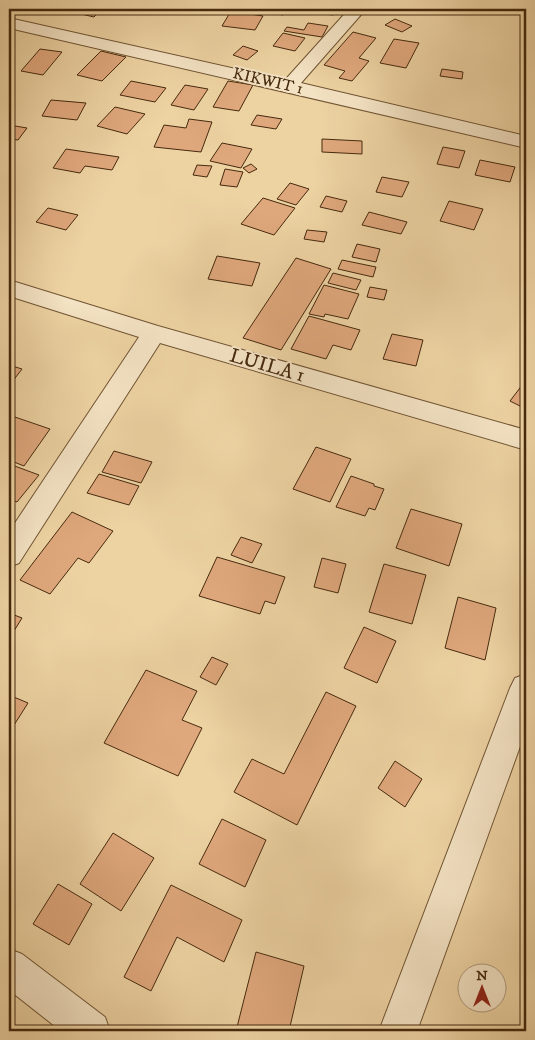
<svg xmlns="http://www.w3.org/2000/svg" width="535" height="1040" viewBox="0 0 535 1040" font-family="'IM FELL DW Pica',serif">
<style>
.building{fill:#dfa77c;stroke:#462a0e}
.lines{fill:none;stroke-linecap:round;stroke-linejoin:round}
.minor-casing{stroke:#705433;stroke-width:2}
.minor{fill:#f3e2c3;fill-rule:evenodd}
.labels{text-anchor:middle;dominant-baseline:central;stroke-width:4;stroke-linejoin:round;paint-order:stroke}
.far-street-label{font-size:16px;fill:#462a0e;stroke:#f3e2c3}
.street-label{font-size:20px;fill:#462a0e;stroke:#f3e2c3}
</style>
<rect width="100%" height="100%" fill="#edd2a2"/>
<filter id="stains"><feTurbulence type="fractalNoise" baseFrequency=".004" numOctaves="4"/><feColorMatrix values="0 0 0 0 .2 0 0 0 0 .09 0 0 0 0 .02 0 0 0 .5 -.17"/></filter>
<radialGradient id="worn" r=".72"><stop offset=".6" stop-color="#630" stop-opacity="0"/><stop offset="1" stop-color="#630" stop-opacity=".3"/></radialGradient>
<path class="building" d="M60,9H102L94,17Z
M247,9H287L283,15Z
M318,9H335L333,15L317,13Z
M231,11L263,16L255,30L222,26Z
M395,19L412,26L402,32L385,25Z
M308,23L328,26L322,37L284,31L287,27L304,30Z
M353,32L376,38L359,58L369,61L352,81L339,78L345,71L324,65Z
M283,33L305,38L295,51L273,46Z
M394,39L419,43L406,68L380,63Z
M243,46L258,51L247,60L233,55Z
M40,49L62,52L43,75L21,71Z
M101,51L126,57L102,81L77,75Z
M442,69L463,72L462,79L440,76Z
M131,81L166,88L155,102L120,95Z
M228,81L253,85L239,111L213,107Z
M185,85L208,89L194,110L171,105Z
M51,100L86,103L77,120L42,116Z
M115,107L145,114L127,134L97,126Z
M257,115L282,119L276,129L251,125Z
M189,119L212,122L201,152L154,147L164,125L186,128Z
M9,125L27,128L18,140L9,139Z
M322,139L362,141V154L322,152Z
M222,143L252,149L241,168L210,161Z
M443,147L465,151L459,168L437,164Z
M66,149L119,157L112,170L85,166L80,173L53,168Z
M480,160L515,167L510,182L475,175Z
M251,164L257,169L249,173L243,168Z
M197,165L212,166L207,177L193,175Z
M225,169L243,172L237,187L220,185Z
M382,177L409,182L402,197L376,192Z
M290,183L309,189L296,205L277,199Z
M326,196L347,201L342,212L320,207Z
M263,198L295,208L274,235L241,224Z
M449,201L483,209L474,230L440,221Z
M48,208L78,215L66,230L36,222Z
M369,212L407,222L401,234L362,225Z
M307,230L327,232L324,242L304,239Z
M357,244L380,249L376,262L352,257Z
M217,256L260,263L252,286L208,279Z
M296,258L331,269L281,350L243,338Z
M342,260L376,267L373,277L338,269Z
M333,273L361,280L356,290L328,283Z
M324,285L359,294L348,319L325,314L324,317L309,314Z
M370,287L387,290L384,300L367,297Z
M309,316L360,330L351,350L333,345L326,359L291,349Z
M392,334L423,340L416,366L383,359Z
M9,365L22,369L9,386Z
M526,380V409L510,401Z
M9,415L50,429L24,466L9,460Z
M316,447L351,459L330,502L293,489Z
M114,451L152,462L141,483L102,472Z
M12,465L39,475L17,502L9,499V469Z
M99,474L139,486L129,505L87,493Z
M351,476L374,484V486L384,489L375,510L369,508L365,516L336,507Z
M411,509L462,524L449,566L396,548Z
M72,512L113,531L89,563L78,558L50,594L20,580Z
M241,537L262,544L252,563L231,555Z
M217,557L285,577L275,604L265,601L260,614L199,596Z
M322,558L346,564L338,593L314,587Z
M384,564L426,575L412,624L369,612Z
M458,597L496,608L485,660L445,648Z
M9,613L22,618L9,639Z
M364,627L396,641L377,683L344,668Z
M212,657L228,664L216,685L200,677Z
M146,670L197,691L182,720L202,728L178,776L104,743Z
M326,692L356,706L297,825L234,792L252,759L284,774Z
M9,695L28,703L9,733Z
M395,761L422,779L405,807L378,788Z
M222,819L266,840L245,887L199,864Z
M113,833L154,858L121,911L80,884Z
M58,884L92,904L69,945L33,924Z
M171,885L242,920L224,962L177,937L151,991L124,977Z
M256,952L304,966L289,1031H236Z"/>
<g class="lines">
<defs>
<path id="minor" d="M349,9H366L301,83L526,136V148L9,28V18L285,80Z
M9,280L158,326L526,430V450L160,343L19,563L9,567V532L139,337L9,296Z
M526,674V730L417,1031H379L510,688L515,678Z
M9,949L22,954L105,1017L110,1031H61L9,990Z"/>
</defs>
<use href="#minor" class="minor-casing"/>
<use href="#minor" class="minor"/>
</g>
<g class="labels">
<g class="far-street-label">
<text transform="translate(268 81) rotate(13)">KIKWIT 1</text>
</g>
<g class="street-label">
<text transform="translate(267 366) rotate(16)">LUILA 1</text>
</g>
</g>
<rect width="535" height="1040" fill="none" stroke="#edd2a2" stroke-width="30"/>
<rect x="10" y="10" width="515" height="1020" fill="none" stroke="#462a0e" stroke-width="2.5"/>
<rect x="15" y="15" width="505" height="1010" fill="none" stroke="#462a0e"/>
<g transform="translate(482 988)"><circle r="24" fill="#f3e2c3" stroke="#ae987b"/>
<path d="M0-4L9 19L0 12L-9 19Z" fill="#8f2418"/>
<text y="-8" font-size="14" font-weight="bold" text-anchor="middle" fill="#462a0e">N</text>
</g>
<rect width="100%" height="100%" filter="url(#stains)"/>
<rect width="100%" height="100%" fill="url(#worn)"/>
</svg>
